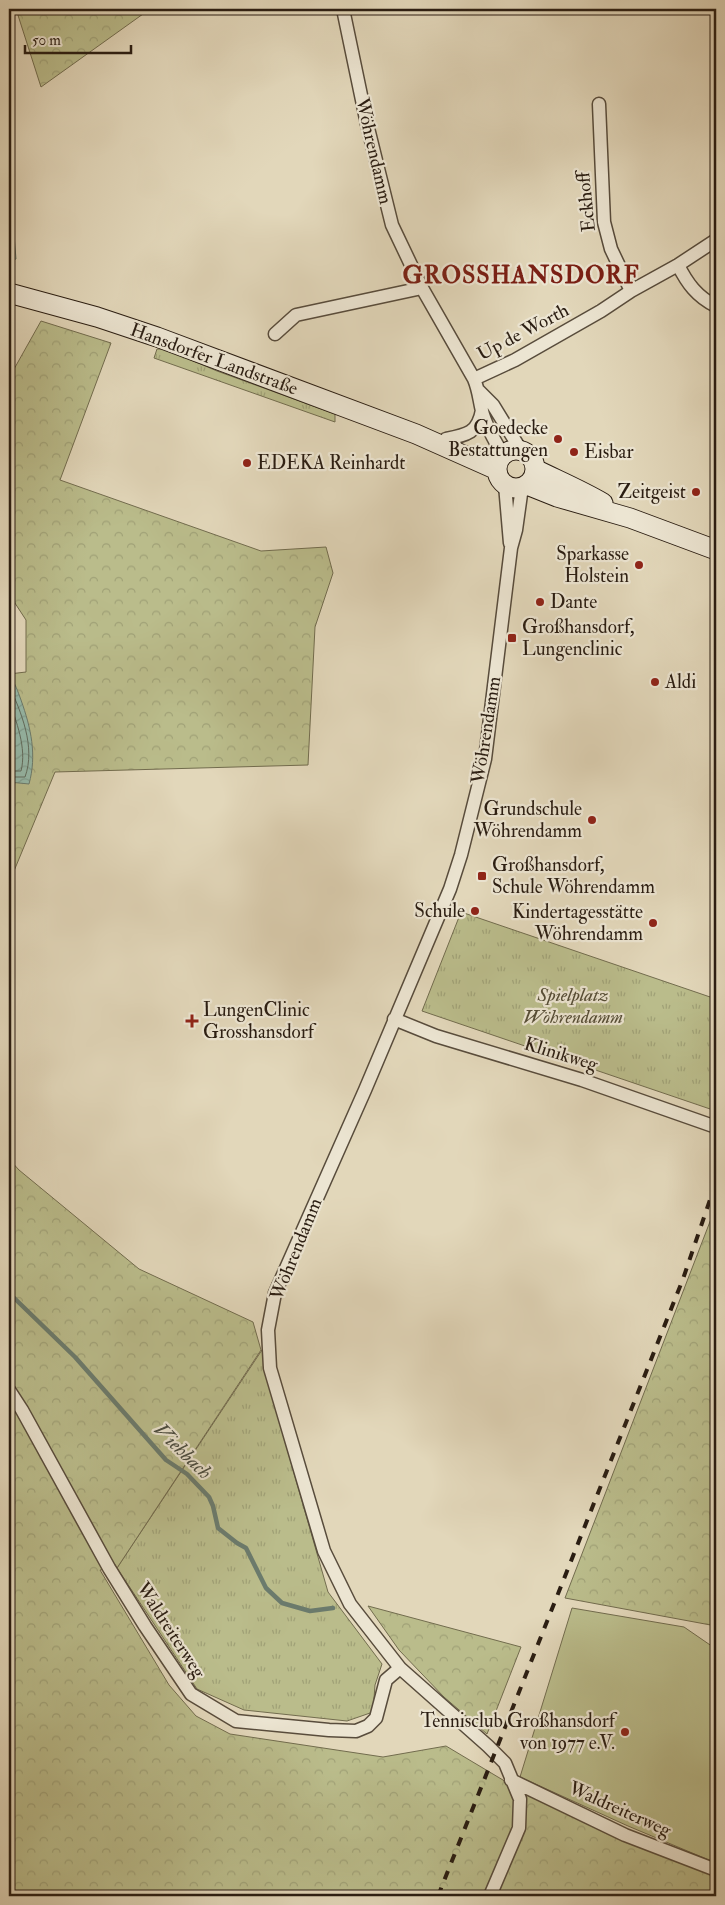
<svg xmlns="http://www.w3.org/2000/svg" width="725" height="1905" viewBox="0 0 725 1905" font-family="'IM FELL Double Pica',serif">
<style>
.grass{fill:url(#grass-tufts);stroke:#726c4e}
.forest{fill:url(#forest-crowns);stroke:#726c4e}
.pitch{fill:#babc8b;stroke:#726c4e}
.water{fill:url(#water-waves);stroke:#6b7b6d}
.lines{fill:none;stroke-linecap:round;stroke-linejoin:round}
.shore{stroke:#606c5e;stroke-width:1}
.stream{stroke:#6b7b6d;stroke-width:4.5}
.street-casing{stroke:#584c3c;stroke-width:15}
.secondary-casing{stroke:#2a1d12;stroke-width:21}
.street{stroke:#ece5d2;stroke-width:12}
.secondary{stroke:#ece5d2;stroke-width:19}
.rail{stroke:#2a1d12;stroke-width:4;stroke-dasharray:9 9;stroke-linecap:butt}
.poi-dot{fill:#8f2418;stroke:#ece5d2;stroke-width:2}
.labels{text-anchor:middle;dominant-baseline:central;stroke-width:4.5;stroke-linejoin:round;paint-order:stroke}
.street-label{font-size:19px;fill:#2a1d12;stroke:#ece5d2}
.poi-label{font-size:19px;fill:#2a1d12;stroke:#ece5d2;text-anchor:end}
.park-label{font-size:19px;font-style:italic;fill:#554d36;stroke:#ece5d2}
.water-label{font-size:20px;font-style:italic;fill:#4a4c40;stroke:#ece5d2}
.district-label{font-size:24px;font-weight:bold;letter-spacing:1px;fill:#7a1f14;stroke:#ece5d2}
</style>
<defs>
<pattern id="grass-tufts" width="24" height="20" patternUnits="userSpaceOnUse" patternTransform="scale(1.25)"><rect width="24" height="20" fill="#babc8b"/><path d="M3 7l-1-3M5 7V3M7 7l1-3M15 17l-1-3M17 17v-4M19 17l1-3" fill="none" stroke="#a0a177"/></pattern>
<pattern id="forest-crowns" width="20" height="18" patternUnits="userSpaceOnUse" patternTransform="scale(1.25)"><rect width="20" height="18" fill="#babc8b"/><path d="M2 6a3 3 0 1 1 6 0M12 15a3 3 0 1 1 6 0" fill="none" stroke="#a0a177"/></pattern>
<pattern id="water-waves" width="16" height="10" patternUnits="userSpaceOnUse" patternTransform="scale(1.25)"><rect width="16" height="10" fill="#96baaa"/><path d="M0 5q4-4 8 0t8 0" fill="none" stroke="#819f91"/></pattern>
</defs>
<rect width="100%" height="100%" fill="#e2d7ba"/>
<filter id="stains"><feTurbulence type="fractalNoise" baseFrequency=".004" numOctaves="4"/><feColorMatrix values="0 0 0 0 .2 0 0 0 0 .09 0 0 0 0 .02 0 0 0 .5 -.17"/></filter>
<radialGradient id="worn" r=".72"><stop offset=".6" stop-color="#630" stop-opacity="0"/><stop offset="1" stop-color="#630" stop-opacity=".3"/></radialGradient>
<path class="grass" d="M157,349H165L217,371L335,414V422L154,358Z
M461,912L716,999V1111L422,1011Z
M262,1350L268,1382L328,1592L382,1664L375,1685L373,1712L347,1721L244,1710L197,1689L117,1568Z"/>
<path class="forest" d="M16,9H150L41,87Z
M41,321L111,343L60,480L261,551L326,547L333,573L315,627L308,765L55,772L9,883V674L26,672V620L9,594V378Z
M9,1159L19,1170L139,1269L253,1322L261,1350L117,1568L100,1570L169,1685L196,1716L230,1734L383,1757L446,1746L513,1786L716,1876V1896H9Z
M716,1206V1626L565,1598Z
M368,1606L521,1647L487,1734L444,1697L399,1650Z"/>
<path class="pitch" d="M572,1608L684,1627L716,1649V1863L628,1826L520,1777Z"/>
<path class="water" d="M9,175L16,259L9,262Z
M9,676C15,682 18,692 21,700C31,728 37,755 29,784L9,782Z"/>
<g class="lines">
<path class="shore" d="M9,685C21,712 36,747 25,777H9
M9,700C16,721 27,748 21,771H9"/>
<path class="stream" d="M9,1293L75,1357L166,1460L187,1474L209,1497L213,1506L218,1528L237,1543L246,1548L266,1588L282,1603L310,1611L333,1608"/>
<defs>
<path id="street" d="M343,9L367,124L392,225L422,288L474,379C479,391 479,399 482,411C486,427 495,441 503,455
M599,104L604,222L611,249L631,291
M678,265C687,283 697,297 716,306
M275,334L296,315L422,288
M474,379L515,360L601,311L631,291L678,265L716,240
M479,391L493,405L522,452
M446,439C467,435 478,433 482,410
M505,485L510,543
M394,1019L436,1036L582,1080L716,1127
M9,1390L22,1410L109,1568L145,1626L191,1694L236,1721L329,1730L356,1731L368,1726L376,1718L386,1680L400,1668
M511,1780L625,1835L716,1870
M490,1896L519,1828L520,1799L505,1763L488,1746L400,1668L350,1604L324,1551L270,1368L268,1330L275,1293L365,1090L450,889L461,855L485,759L511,548L516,530L522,487"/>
<path id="secondary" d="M9,293L97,317L157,337L416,434L497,470
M497 469a19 19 0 1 1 38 0a19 19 0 1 1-38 0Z
M535,469C557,480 581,490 603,503
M527,485L557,497L630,518L716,550"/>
</defs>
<use href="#street" class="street-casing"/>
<use href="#secondary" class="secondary-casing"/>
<use href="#street" class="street"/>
<use href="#secondary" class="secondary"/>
<path class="rail" d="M438,1896L683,1279L716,1182"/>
</g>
<g class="poi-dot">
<circle cx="558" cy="439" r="5"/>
<circle cx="574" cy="452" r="5"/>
<circle cx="247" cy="463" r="5"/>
<circle cx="696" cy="492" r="5"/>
<circle cx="639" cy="565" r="5"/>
<circle cx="540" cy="602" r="5"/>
<rect x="507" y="633" width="10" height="10" rx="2.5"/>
<circle cx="655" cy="682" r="5"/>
<circle cx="592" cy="820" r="5"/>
<rect x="477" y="871" width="10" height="10" rx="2.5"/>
<circle cx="475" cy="911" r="5"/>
<circle cx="653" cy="923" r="5"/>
<path d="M189.5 1013.5h5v5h5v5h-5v5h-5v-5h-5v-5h5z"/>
<circle cx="625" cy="1732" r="5"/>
</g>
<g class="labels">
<g class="street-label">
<text transform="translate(374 151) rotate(77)">Wöhrendamm</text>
<text transform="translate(586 202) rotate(-96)">Eckhoff</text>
<text transform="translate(523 332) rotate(-28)">Up de Worth</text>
<text transform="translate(214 359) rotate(20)">Hansdorfer Landstraße</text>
<text transform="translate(486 730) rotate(-81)">Wöhrendamm</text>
<text transform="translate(561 1054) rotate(17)">Klinikweg</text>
<text transform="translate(296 1249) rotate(-68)">Wöhrendamm</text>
<text transform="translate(171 1630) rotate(57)">Waldreiterweg</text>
<text transform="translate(620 1809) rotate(24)">Waldreiterweg</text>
</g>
<g class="poi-label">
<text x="548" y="428">Goedecke<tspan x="548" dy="22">Bestattungen</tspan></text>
<text x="584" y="452" text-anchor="start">Eisbar</text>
<text x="257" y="463" text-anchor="start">EDEKA Reinhardt</text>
<text x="686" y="492">Zeitgeist</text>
<text x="629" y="554">Sparkasse<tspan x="629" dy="22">Holstein</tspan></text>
<text x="550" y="602" text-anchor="start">Dante</text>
<text x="522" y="627" text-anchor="start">Großhansdorf,<tspan x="522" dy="22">Lungenclinic</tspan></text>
<text x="665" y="682" text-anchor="start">Aldi</text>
<text x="582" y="809">Grundschule<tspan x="582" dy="22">Wöhrendamm</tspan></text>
<text x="492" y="865" text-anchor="start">Großhansdorf,<tspan x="492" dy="22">Schule Wöhrendamm</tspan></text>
<text x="465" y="911">Schule</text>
<text x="643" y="912">Kindertagesstätte<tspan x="643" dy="22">Wöhrendamm</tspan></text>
<text x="203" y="1010" text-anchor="start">LungenClinic<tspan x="203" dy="22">Grosshansdorf</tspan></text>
<text x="615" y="1721">Tennisclub Großhansdorf<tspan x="615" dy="22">von 1977 e.V.</tspan></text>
</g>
<g class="park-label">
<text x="573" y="995">Spielplatz<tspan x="573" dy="22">Wöhrendamm</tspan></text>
</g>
<g class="water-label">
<text transform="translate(183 1451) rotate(44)">Viehbach</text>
</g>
<g class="district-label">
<text x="521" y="275">GROSSHANSDORF</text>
</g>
</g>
<rect width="725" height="1905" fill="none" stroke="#e2d7ba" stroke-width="30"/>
<rect x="10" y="10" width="705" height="1885" fill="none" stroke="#2a1d12" stroke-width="2.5"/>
<rect x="15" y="15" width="695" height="1875" fill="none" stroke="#2a1d12"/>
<path d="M25 45v8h106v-8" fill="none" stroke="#2a1d12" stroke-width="2.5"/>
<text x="32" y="45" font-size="15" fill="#2a1d12" stroke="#ece5d2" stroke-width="4" paint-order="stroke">50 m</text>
<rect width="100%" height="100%" filter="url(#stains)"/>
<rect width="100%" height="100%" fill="url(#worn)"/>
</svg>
